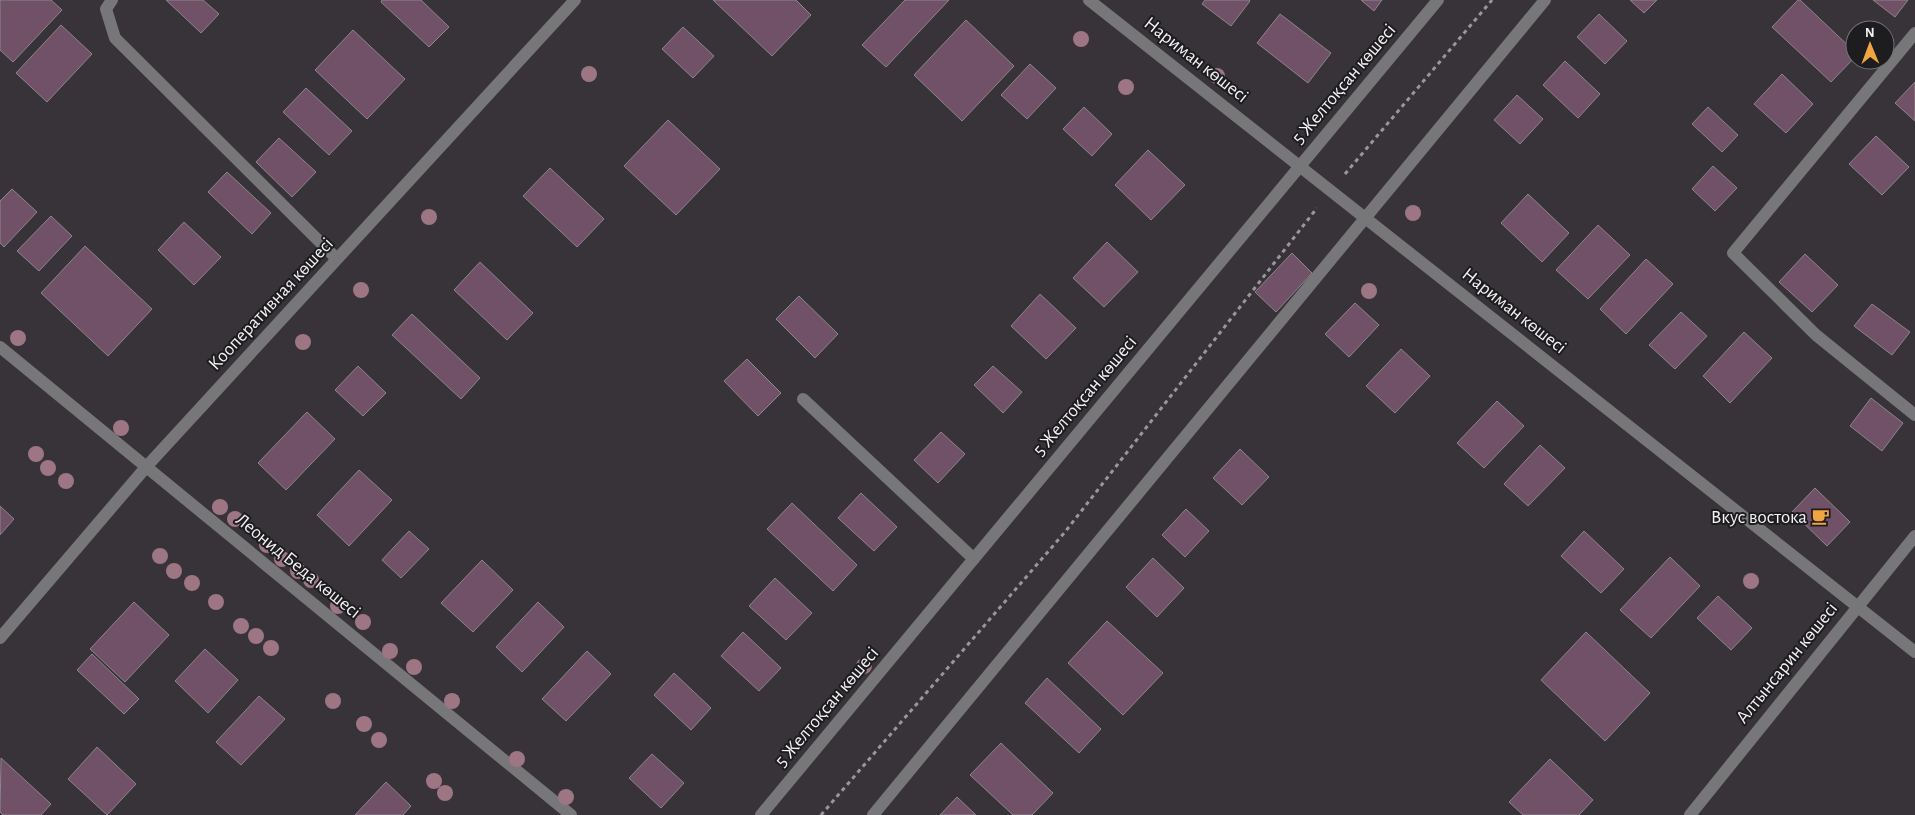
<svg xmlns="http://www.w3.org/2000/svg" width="1915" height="815" viewBox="0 0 1915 815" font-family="'Alegreya Sans',sans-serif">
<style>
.building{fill:#715167;stroke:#8c858a}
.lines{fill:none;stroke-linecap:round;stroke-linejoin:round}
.path{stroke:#9a979c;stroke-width:3;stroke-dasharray:4 4;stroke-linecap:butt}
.minor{stroke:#77777a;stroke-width:12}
.tree{fill:#9e7683}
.labels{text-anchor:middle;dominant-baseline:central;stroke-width:4;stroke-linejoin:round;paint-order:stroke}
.street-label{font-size:19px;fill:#f5f2f6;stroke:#1d1c1e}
.poi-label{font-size:19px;fill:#f5f2f6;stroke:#1d1c1e;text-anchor:end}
</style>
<rect width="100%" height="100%" fill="#373339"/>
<path class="building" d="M0,0H51L62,10L13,62L0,50Z
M166,0H203L219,14L201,33Z
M382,0H421L449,27L429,47L381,2Z
M713,0H796L811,15L772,56Z
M905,0H949L886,67L862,45Z
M1205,0H1249L1250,1L1231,26L1202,4Z
M1361,0H1382L1374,11Z
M1630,0H1657L1644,13Z
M1798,0H1800L1855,52V57L1831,82L1772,27Z
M1873,0H1908L1895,17Z
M1280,14L1331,53L1308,83L1257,43Z
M1599,14L1627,41L1605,64L1577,37Z
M966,20L1014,66L962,121L914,75Z
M61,25L92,54L47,102L16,73Z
M683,27L714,56L693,78L662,49Z
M353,30L405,79L367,119L315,70Z
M1565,61L1600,94L1578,118L1543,85Z
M1030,64L1056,88L1027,119L1001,95Z
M1782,74L1813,104L1786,133L1754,104Z
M1915,82V121L1895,103Z
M306,88L352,131L329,155L283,112Z
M1517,95L1543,119L1520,144L1494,120Z
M1084,107L1112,134L1092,156L1063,129Z
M1708,107L1738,135L1722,152L1692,124Z
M668,120L720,169L676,215L624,166Z
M1876,136L1909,167L1882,195L1849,164Z
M279,138L316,172L292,197L256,162Z
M1148,150L1185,185L1151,220L1115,185Z
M1713,166L1737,188L1715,211L1692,189Z
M550,168L604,219L577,247L523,196Z
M227,172L271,213L252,234L208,192Z
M12,189L37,212L4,247L0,243V201Z
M1528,194L1569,233L1542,262L1501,223Z
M51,216L72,236L39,271L17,251Z
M184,222L221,257L194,285L158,250Z
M1598,225L1630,255L1588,299L1556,270Z
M1107,242L1138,272L1104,307L1073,278Z
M85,246L152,309L108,356L41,293Z
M1292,253L1312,273L1276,312L1255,292Z
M1805,254L1838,285L1812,312L1779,282Z
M1646,259L1673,284L1626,334L1600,309Z
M480,262L533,313L507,340L454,290Z
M1040,294L1076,328L1046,359L1011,326Z
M799,296L838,334L815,358L776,319Z
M1355,303L1379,325L1349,357L1325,334Z
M1872,304L1910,332L1892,355L1854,326Z
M1681,312L1707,336L1675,369L1649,345Z
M412,314L480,378L461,399L392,335Z
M1744,332L1772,358L1730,403L1703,376Z
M1401,349L1430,376L1395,413L1366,386Z
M747,359L781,393L758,416L724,381Z
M358,366L386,393L363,416L335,390Z
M993,366L1022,392L1003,413L974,385Z
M1871,398L1903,423L1882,451L1850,426Z
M1497,401L1524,426L1484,468L1457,443Z
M307,412L335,439L286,490L258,463Z
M941,432L965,454L938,483L914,460Z
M1540,445L1565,468L1528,506L1504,484Z
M1240,449L1269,477L1242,505L1213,478Z
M359,470L392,500L349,546L317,515Z
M1815,488L1850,522L1827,546L1792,512Z
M861,493L897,527L874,551L838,518Z
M792,503L857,565L833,591L767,529Z
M0,506L14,519L0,535Z
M1186,509L1209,531L1185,557L1162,535Z
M409,531L429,549L401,578L382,560Z
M1584,531L1624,569L1601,593L1561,556Z
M1670,557L1700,586L1651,638L1620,610Z
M1153,558L1184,588L1157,617L1126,587Z
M482,560L513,590L473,632L441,603Z
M775,578L812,613L786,640L749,606Z
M1718,596L1752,628L1731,650L1697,618Z
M134,602L169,635L125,682L90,649Z
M538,602L564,627L522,672L496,647Z
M1107,621L1163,673L1123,715L1068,663Z
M743,632L781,668L759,691L721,656Z
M1586,632L1650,693L1605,741L1541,680Z
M205,649L238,680L208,713L175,681Z
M587,651L611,674L566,721L542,699Z
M92,654L139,699L124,714L77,670Z
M674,673L711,708L691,730L654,695Z
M1047,678L1101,729L1079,753L1025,703Z
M259,696L285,719L241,765L216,742Z
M1001,743L1053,793L1032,815H1013L970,775Z
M97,747L136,784L107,815L68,779Z
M652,754L684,783L661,808L629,778Z
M1,758L51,804L41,815H3L0,812Z
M1550,759L1593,800L1579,815H1523L1509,802Z
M386,782L411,806L403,815H355Z
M957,797L976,815H940Z"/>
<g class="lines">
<path class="path" d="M1345,174L1492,0
M821,815L1065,532L1317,208"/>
<path class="minor" d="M112,0L106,9L115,38L337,259
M1089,0L1915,652
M1915,33L1733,253L1816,335L1915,415
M0,347L571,815
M803,399L974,559
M0,638L147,466L575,0
M761,815L1438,0
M873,815L1545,0
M1690,815L1915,536"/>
</g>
<g class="tree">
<circle cx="1081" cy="39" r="8"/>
<circle cx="589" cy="74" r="8"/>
<circle cx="1217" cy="76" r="8"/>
<circle cx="1126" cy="87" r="8"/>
<circle cx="1413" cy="213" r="8"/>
<circle cx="429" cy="217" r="8"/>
<circle cx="361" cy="290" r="8"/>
<circle cx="1369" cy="291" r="8"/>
<circle cx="18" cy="338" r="8"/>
<circle cx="303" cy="342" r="8"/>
<circle cx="121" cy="428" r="8"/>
<circle cx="36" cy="454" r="8"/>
<circle cx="48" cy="468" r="8"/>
<circle cx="66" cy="481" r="8"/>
<circle cx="220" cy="507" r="8"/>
<circle cx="235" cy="519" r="8"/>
<circle cx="267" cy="545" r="8"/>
<circle cx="160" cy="556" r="8"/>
<circle cx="282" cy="559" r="8"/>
<circle cx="174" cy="571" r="8"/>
<circle cx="298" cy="571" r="8"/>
<circle cx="311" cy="580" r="8"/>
<circle cx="1751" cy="581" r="8"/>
<circle cx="192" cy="583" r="8"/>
<circle cx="216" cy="602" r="8"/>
<circle cx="338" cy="606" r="8"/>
<circle cx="363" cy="622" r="8"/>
<circle cx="241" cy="626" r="8"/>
<circle cx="256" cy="636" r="8"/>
<circle cx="271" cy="648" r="8"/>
<circle cx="390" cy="651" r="8"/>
<circle cx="864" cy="666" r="8"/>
<circle cx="414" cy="667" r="8"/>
<circle cx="333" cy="701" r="8"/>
<circle cx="452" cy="701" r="8"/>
<circle cx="364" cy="724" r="8"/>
<circle cx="379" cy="740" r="8"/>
<circle cx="517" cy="759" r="8"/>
<circle cx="434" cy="781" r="8"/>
<circle cx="445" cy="793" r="8"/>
<circle cx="566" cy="797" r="8"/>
</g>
<defs>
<symbol id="cafe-bare" viewBox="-9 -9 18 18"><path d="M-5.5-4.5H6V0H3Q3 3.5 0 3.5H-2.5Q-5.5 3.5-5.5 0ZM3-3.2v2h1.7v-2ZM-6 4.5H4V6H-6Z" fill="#f1a540" stroke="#1d1c1e" stroke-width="2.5" paint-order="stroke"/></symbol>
</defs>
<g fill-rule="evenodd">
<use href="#cafe-bare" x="1808" y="504" width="25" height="25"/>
</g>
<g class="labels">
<g class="street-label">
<text transform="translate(1196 60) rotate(38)">Нариман көшесі</text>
<text transform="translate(1344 84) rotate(-50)">5 Желтоқсан көшесі</text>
<text transform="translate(271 304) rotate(-47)">Кооперативная көшесі</text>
<text transform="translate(1514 311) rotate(38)">Нариман көшесі</text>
<text transform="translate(1085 396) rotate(-50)">5 Желтоқсан көшесі</text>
<text transform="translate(298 566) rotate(39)">Леонид Беда көшесі</text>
<text transform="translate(1787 663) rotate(-51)">Алтынсарин көшесі</text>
<text transform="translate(827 707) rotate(-50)">5 Желтоқсан көшесі</text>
</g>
<g class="poi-label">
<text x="1807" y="517">Вкус востока</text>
</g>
</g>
<g transform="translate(1870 45) rotate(359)"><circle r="24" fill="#1d1c1e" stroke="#737274"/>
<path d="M0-4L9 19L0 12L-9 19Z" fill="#f1a540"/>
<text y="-8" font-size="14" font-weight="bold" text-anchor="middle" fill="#f5f2f6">N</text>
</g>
</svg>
